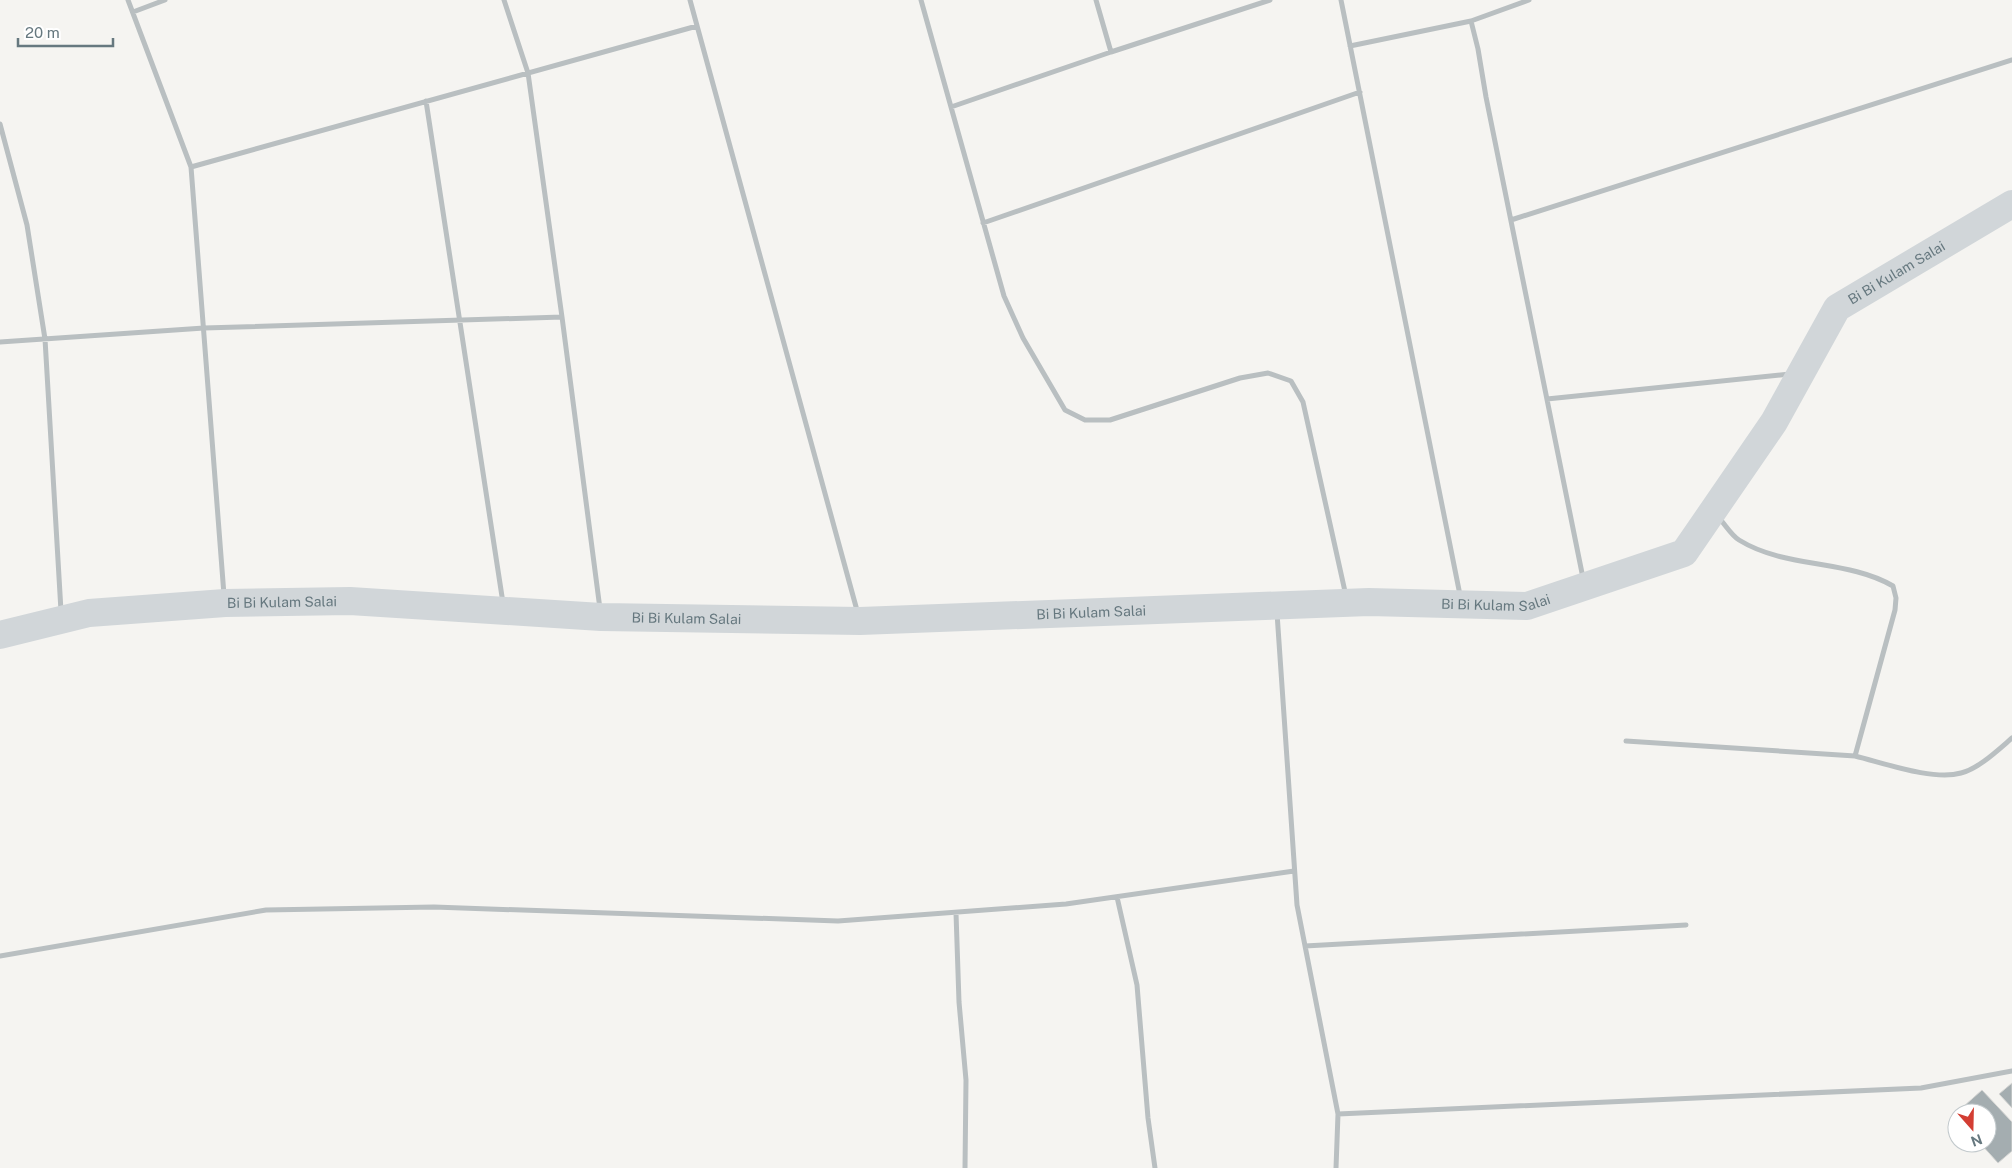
<svg xmlns="http://www.w3.org/2000/svg" width="2012" height="1168" viewBox="0 0 2012 1168" font-family="'Public Sans',sans-serif">
<style>
.building{fill:#a4adb0;stroke:#d6d6d4}
.lines{fill:none;stroke-linecap:round;stroke-linejoin:round}
.street{stroke:#b9bfc1;stroke-width:5}
.secondary{stroke:#d1d6d9;stroke-width:28}
.labels{text-anchor:middle;dominant-baseline:central;stroke-width:5;stroke-linejoin:round;paint-order:stroke}
.street-label{font-size:14px;fill:#66787f;stroke:#fff}
</style>
<rect width="100%" height="100%" fill="#f5f4f1"/>
<path class="building" d="M2012,1083V1108L1999,1094Z
M1982,1090L2012,1122V1151L1998,1163L1980,1143H1987V1113H1957V1118L1954,1115Z"/>
<g class="lines">
<path class="street" d="M128,0L191,167L224,595
M504,0L528,73L562,317L600,609
M690,0L858,614
M921,0L1004,296L1023,338L1065,410L1085,420H1110L1240,378L1268,373L1291,381L1303,402L1346,596
M1096,0L1111,52L1270,0
M1341,0L1460,595
M1529,0L1471,21L1478,49L1486,97L1583,578
M133,12L165,0
M1350,46L1471,21
M426,101L503,603
M951,107L1111,52
M0,124L27,225L45,339L61,611
M191,167L697,26
M1511,220L2012,60
M983,223L1360,92
M0,342L204,328L562,317
M1547,399L1790,374
M1718,517C1725,524 1731,535 1739,540C1786,569 1847,559 1893,586L1896,598L1895,610L1855,756C1884,763 1933,781 1961,773C1978,769 1998,750 2012,738
M1277,613L1297,905L1338,1114L1921,1088L2012,1071
M1626,741L1855,756
M1117,897L1137,985L1148,1118L1155,1168
M956,913L959,1002L966,1080L965,1168
M1305,946L1686,925
M0,956L266,910L434,907L838,921L1066,904L1294,871
M1336,1168L1338,1114"/>
<path class="secondary" id="s1" d="M0,635L89,613L225,603L350,601L601,617L860,621L1369,602L1527,606L1684,553L1774,422L1837,308L2012,204"/>
</g>
<g class="labels">
<g class="street-label">
<text stroke="none"><textPath href="#s1" startOffset="2055">Bi Bi Kulam Salai</textPath></text>
<text stroke="none"><textPath href="#s1" startOffset="1500">Bi Bi Kulam Salai</textPath></text>
<text stroke="none"><textPath href="#s1" startOffset="285">Bi Bi Kulam Salai</textPath></text>
<text stroke="none"><textPath href="#s1" startOffset="1095">Bi Bi Kulam Salai</textPath></text>
<text stroke="none"><textPath href="#s1" startOffset="690">Bi Bi Kulam Salai</textPath></text>
</g>
</g>
<g transform="translate(1972 1128) rotate(160)"><circle r="24" fill="#ffffff" stroke="#c2c9cc"/>
<path d="M0-4L9 19L0 12L-9 19Z" fill="#d33e33"/>
<text y="-8" font-size="14" font-weight="bold" text-anchor="middle" fill="#66787f">N</text>
</g>
<path d="M18 38v8h95v-8" fill="none" stroke="#66787f" stroke-width="2.5"/>
<text x="25" y="38" font-size="15" fill="#66787f" stroke="#ffffff" stroke-width="4" paint-order="stroke">20 m</text>
</svg>
